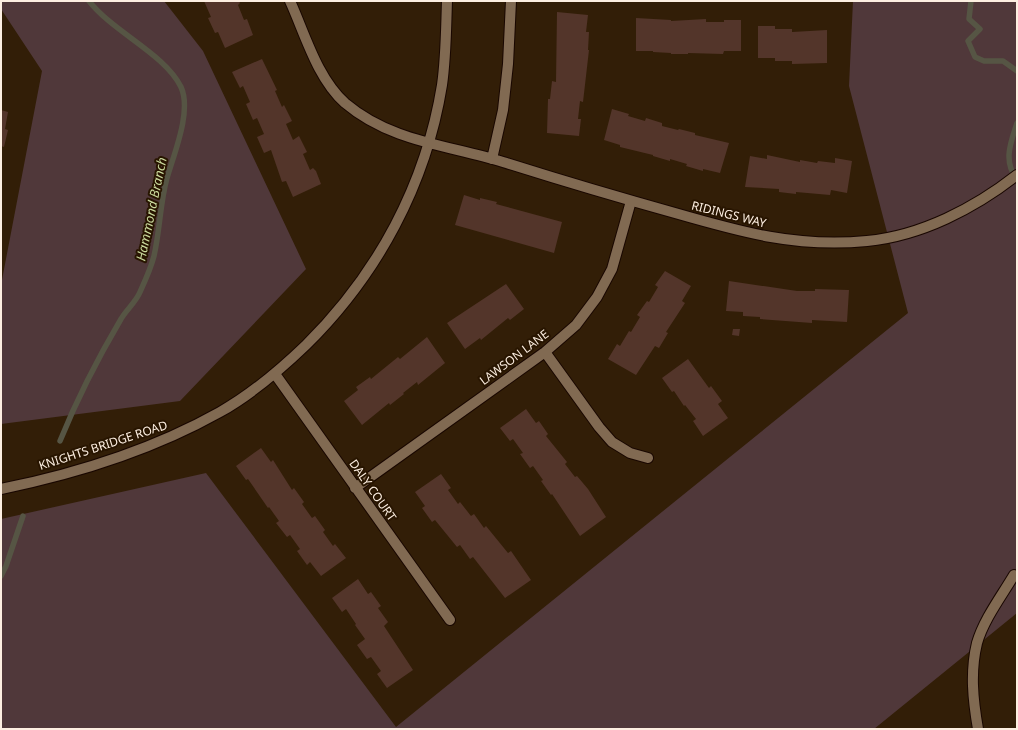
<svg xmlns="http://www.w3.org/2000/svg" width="1018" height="730" viewBox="0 0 1018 730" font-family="'Noto Sans',sans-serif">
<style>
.green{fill:#50383a}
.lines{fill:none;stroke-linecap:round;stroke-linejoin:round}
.stream{stroke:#565544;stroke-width:5.5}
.building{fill:#53352a}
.minor-casing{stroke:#190700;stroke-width:12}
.minor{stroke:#816a52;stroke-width:10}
.labels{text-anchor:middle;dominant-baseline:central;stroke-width:4;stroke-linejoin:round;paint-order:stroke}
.street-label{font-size:12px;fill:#fdefe1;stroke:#281500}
.water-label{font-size:13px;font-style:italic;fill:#cbda9d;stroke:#281500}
</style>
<rect width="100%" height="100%" fill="#321e07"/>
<path class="green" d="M1,1H164L203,51L306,269L180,401L1,424V285L42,71L1,9Z
M853,1H1017V613L874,729H1V519L206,473L396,727L908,313L849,86Z"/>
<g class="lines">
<path class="stream" d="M971,1L969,19L980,29L968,41L975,57L984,61H1003L1017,71
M1016,178C1003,160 1011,142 1017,123
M60,441C77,399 98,358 121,319C126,310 136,302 140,292C145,281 151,268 154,256C160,230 160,203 167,178C174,154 192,111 181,87C165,54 113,32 89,1
M1,576L6,566L23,516"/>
</g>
<path class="building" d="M204,1H239L240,3L238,5L244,20L247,19L253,35L225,48L218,32L215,33L208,18L211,17Z
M557,12L588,15L586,32H589L588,50H589L583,102L580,101L578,119H581L579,136L547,133L548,99H550L552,81L556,82Z
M636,18L671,20V21L706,19V22H724V20H741V51H724L723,54L688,53V54H671V53L653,52V51H636Z
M758,26H775V29H792V32L827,30V63L792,64V61H775V58H758Z
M262,59L277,90L275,91L282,107L284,105L292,121L286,124L293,140L299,136L307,152L303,154L310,170L313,168L316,171L321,184L293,197L286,181L282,182L271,150L264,153L257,137L264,134L257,118L253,120L246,104L250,102L243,86L240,88L232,72Z
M612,109L629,114L628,116L645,121L646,118L662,123V126L678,130L679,129L695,133V135L729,143L720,173L703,169V171L686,166L687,164L670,159V161L653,156V155L620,147V145L604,140Z
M1,110L8,112L5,129L8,130L4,147L1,146Z
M767,155L800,162V160L817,163L818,161L835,163V158L852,161L847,193L831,190L830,195L796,192V194L779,192V189L745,187L750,156L767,159Z
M464,195L480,200V198L497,202L496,204L562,222L554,253L455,225Z
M665,271L691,286L682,301L685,303L666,332L668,333L659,348L655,346L636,375L608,359L617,344L620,346L629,331L631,332L640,317L637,315L647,301L649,302L658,287L655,285Z
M729,281L797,291H815V289L849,290L847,322L812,320V323L760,319V317L743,316V312L726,311Z
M506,284L524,309L510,320L508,318L481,340L480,338L465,349L447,323Z
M733,329H740L739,336L732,335Z
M427,337L445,363L418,385L417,382L403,393L404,394L390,405L389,403L362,425L344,401L358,390L356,387L370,377L371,379L398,357L400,359Z
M688,359L709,388L711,386L722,401L718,404L728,418L703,436L693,421L696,419L685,405L684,406L674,391L672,392L662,378Z
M526,409L536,423L539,421L548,434L546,436L567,462L565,464L575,477L577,476L588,489L606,517L580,536L552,494L551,495L541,481L543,480L533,466L530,468L520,454L523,453L513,439L510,441L500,428Z
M261,448L271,462L273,460L292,490L294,488L304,502L302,504L312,518L315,516L325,530L323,532L333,546L335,544L346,558L321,576L310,562L307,565L297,551L300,549L290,535L287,537L276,523L279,521L269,507L268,508L248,479L246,480L236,466Z
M441,474L451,488L448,490L458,504L460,502L471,516L474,514L484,528L486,526L508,553L511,551L531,580L505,598L473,557L470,559L460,545L457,547L435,520L432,522L422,508L425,506L415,492Z
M358,579L368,594L371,592L381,606L378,608L388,622L384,626L413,670L387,688L377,674L381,671L371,657L367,659L357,645L365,639L355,625L356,624L346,609L342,612L332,598Z"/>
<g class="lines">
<defs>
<path id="minor" d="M290,1C305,34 317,78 345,103C391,142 448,145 503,162C560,180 617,197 675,213C741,232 797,248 867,241C921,236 975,208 1017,175
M492,159L503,110L508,64L511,1
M545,352L599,427L612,442L630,453L648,458
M275,374L450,620
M355,488L545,352L576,325L597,297L612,269L631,201
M1,489C75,474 154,449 220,412C252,394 280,370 306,345C378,274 426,184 442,85C446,57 446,29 447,1
M978,729C973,700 970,672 977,643C984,619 1001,597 1014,575"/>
</defs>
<use href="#minor" class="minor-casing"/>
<use href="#minor" class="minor"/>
</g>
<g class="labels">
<g class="street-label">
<text transform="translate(729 214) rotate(14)">RIDINGS WAY</text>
<text transform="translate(514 357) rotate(-37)">LAWSON LANE</text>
<text transform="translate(103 445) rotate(-18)">KNIGHTS BRIDGE ROAD</text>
<text transform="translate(373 490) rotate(55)">DALY COURT</text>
</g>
<g class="water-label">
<text transform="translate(151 209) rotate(-78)">Hammond Branch</text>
</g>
</g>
<rect width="1018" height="730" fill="none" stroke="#fdefe1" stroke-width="4"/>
</svg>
